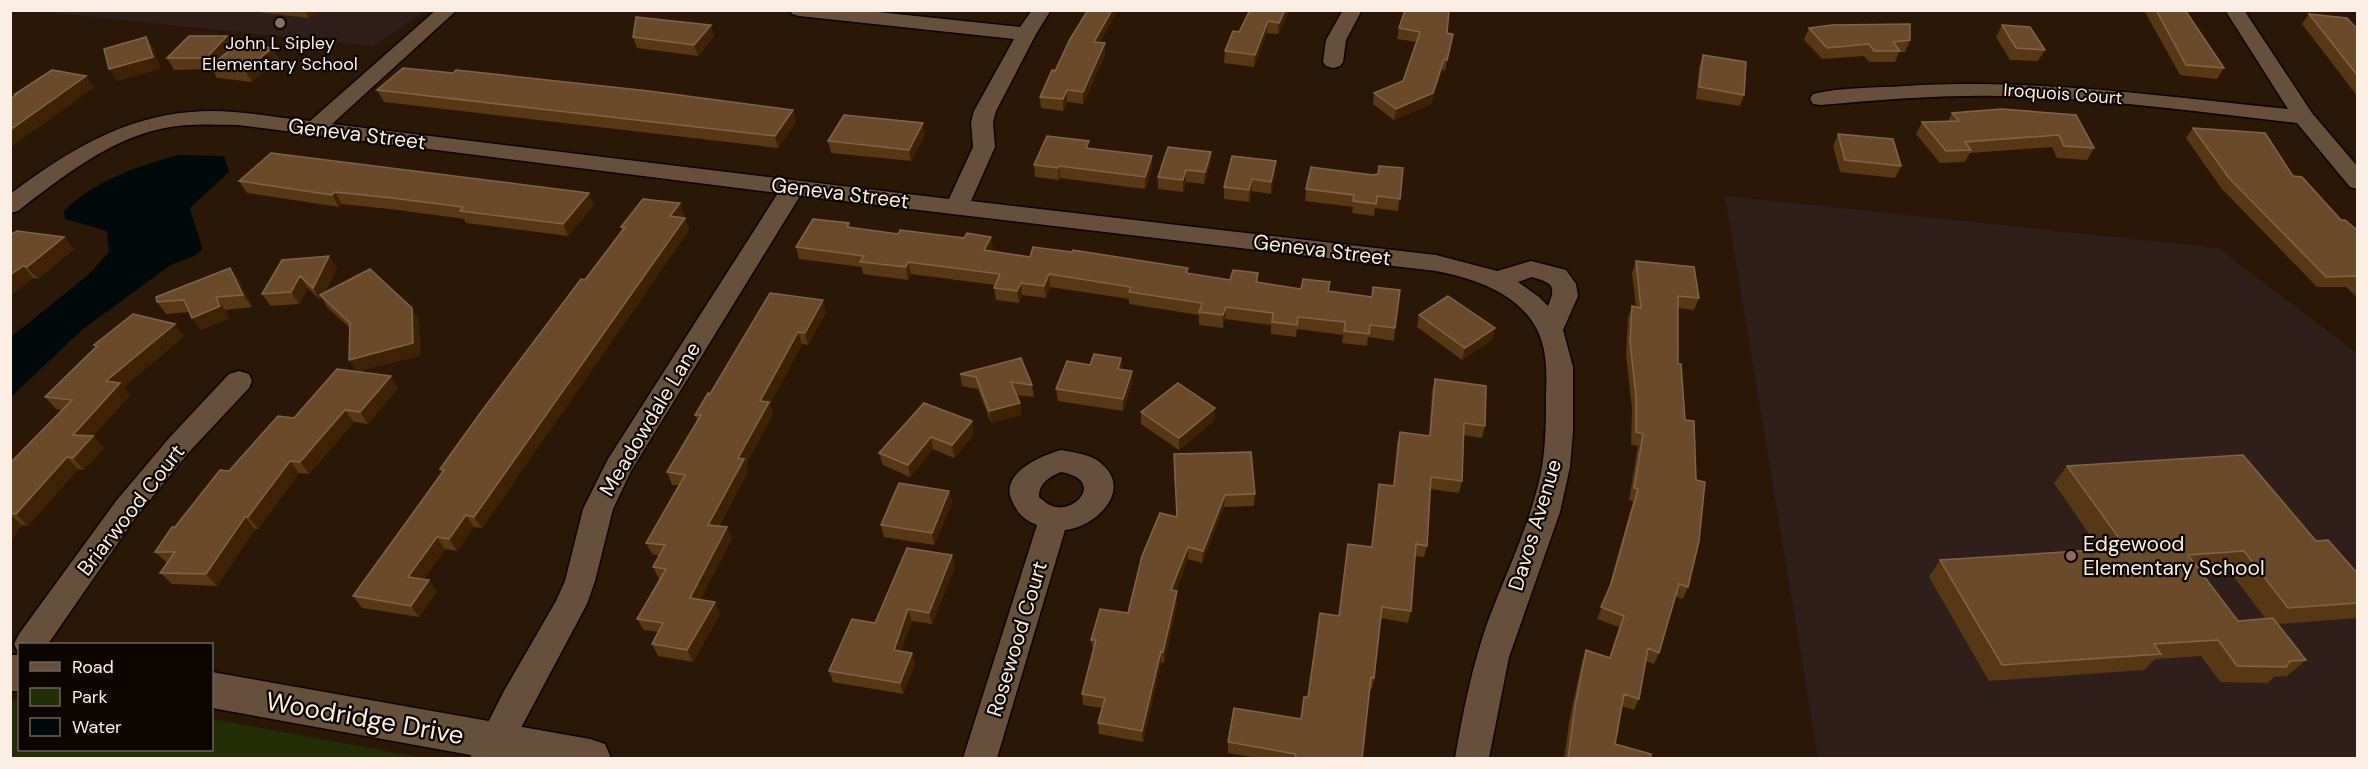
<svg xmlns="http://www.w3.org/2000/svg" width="2368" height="769" viewBox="0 0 2368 769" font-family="'DM Sans',sans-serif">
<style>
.education{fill:#301e1b}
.green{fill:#232e07}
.water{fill:#02090a}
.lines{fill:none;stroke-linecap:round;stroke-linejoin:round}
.minor-casing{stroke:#120300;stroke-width:3}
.tertiary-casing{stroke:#120300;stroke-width:3}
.minor{fill:#66503c;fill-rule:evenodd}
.tertiary{fill:#66503c;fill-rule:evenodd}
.wall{fill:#573815;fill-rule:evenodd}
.shaded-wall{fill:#3e2206}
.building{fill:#694b2b;stroke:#806448;stroke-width:1.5}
.education-dot{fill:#8d6e63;stroke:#0c0501;stroke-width:2}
.labels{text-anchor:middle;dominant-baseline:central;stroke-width:4.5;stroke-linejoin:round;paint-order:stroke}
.far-poi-label{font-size:18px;fill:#fbede2;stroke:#0c0501}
.far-street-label{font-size:18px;fill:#fbede2;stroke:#0c0501}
.street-label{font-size:21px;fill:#fbede2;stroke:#0c0501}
.poi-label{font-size:21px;fill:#fbede2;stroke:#0c0501;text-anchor:start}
.near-street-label{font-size:26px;fill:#fbede2;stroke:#0c0501}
</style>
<rect width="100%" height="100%" fill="#2a1705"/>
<path class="education" d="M48,10L424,11L374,46L45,12Z
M1725,196L2218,248L2357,353V758H1818Z"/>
<path class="green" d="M11,700L19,701L20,750H212V719L424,758H11Z"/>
<path class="water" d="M178,155L224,156L229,172L190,208C193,223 200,235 202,250L194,256L169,266L83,329L11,397V337L88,275L109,252L107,231L65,219L64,211C95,180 137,167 178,155Z"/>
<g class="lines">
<defs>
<path id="minor" d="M436,10H457L332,124L949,199L973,147L971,122L974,111L1014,39L799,16L792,14L790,10H859L1020,27L1032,10H1051L1036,34L996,111L993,122L995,147L971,201L1436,255L1497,271L1531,261L1566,270L1576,284L1578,296L1563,330L1573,367V431L1570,467L1560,512L1509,657L1489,758H1455C1463,712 1472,666 1488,621C1507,570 1532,521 1542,467C1546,443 1546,418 1546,394C1547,370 1547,345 1534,324C1513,291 1472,278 1436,271L800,196L631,471L613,509L595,581L587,604L505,758H470L504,691L556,601L565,581L583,509L608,459L778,193L238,125C213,125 189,123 165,128C109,139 62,177 18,211L10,213V194C65,153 122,117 191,112C230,108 271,117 310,121ZM1532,277C1552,283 1557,285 1548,306L1539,297L1518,282Z
M1343,10H1362L1346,40L1343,62L1340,66L1333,68L1326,66L1323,62L1326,40Z
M2225,10H2244L2312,113L2358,167V189L2350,187L2297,123C2198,112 2098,98 1998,96C1939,95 1880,100 1821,105L1813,104L1810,99L1813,94C1842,87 1875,88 1905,86C2033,78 2160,96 2288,109Z
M239,371L249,374L252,381L249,388L190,451L136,517L48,644H20L19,654L14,644L19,634L116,501L170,437L229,374Z
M1061,450C1076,453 1093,454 1104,466C1132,493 1093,528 1065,530L997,758H963L1037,525C1025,520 1019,515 1013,503C997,474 1040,456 1061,450ZM1061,472C1104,480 1077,511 1056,507C1049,506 1044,501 1039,497C1039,483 1049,477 1061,472Z"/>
<path id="tertiary" d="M10,655H20V691H10Z
M212,672L590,739L605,744L611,758H487L212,708Z"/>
</defs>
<use href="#minor" class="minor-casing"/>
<use href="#tertiary" class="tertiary-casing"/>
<use href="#minor" class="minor"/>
<use href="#tertiary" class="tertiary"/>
</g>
<path class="wall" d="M242,10H318L309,18Z
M1250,10H1290L1278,34L1267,33L1254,67L1224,63L1225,51L1239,32Z
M2144,10H2185L2224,68L2217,79L2180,75Z
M2309,14L2358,30V97L2302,24Z
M2002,25L2045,50L2038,61L2010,60L1996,37Z
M1399,28L1453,34L1445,71L1442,70L1431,104L1394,120L1373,104L1374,93L1403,81L1417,42L1397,39Z
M1809,28L1910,40L1905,52H1899L1895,62H1869L1864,56L1822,59L1804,40Z
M714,36L698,56L637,48L633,37Z
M1100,43L1105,55L1083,104L1067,102L1063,111L1041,108L1040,97L1055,71Z
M234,48H272L279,59L252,82L217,78L212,69L174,70L167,58Z
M1703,55L1744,95L1740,106L1696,99L1699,67Z
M377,90L793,110L796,122L778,148L384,102Z
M2002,109L2094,148L2087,160L2057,158L2052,147L1970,153L1965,162L1940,163L1916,134L1922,122L1948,121L1952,113Z
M2193,128L2293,176L2341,220L2358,231V298L2346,287H2317L2221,188L2186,138Z
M1838,134L1901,166L1895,178L1840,172L1833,146Z
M925,135L911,161L831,153L828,141Z
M1089,149L1152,168L1145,189L1060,178L1059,180L1035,177L1034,165Z
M1211,152L1210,164L1204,184L1186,182L1183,192L1158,189V177Z
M1403,168L1398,211L1375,208L1374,216L1352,213L1353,207L1305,201L1306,189Z
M1275,173L1271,194L1252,191L1249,202L1224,199V187Z
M239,181L594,205L568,236L466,223L464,219L398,210L342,204L339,207L247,193Z
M680,203L684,215L682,217L685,218L689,230L482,528L474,527L457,551L445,549L424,579L437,592L419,617L362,608L353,596L442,473L440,469L622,230L621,227Z
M849,223L850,228L993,249L991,251L1030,257L1188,274L1230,280L1258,273V283L1301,289L1330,282L1329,291L1395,328L1394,341L1368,337L1367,346L1342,343L1343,335L1297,329L1296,337L1271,334V325L1225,319L1223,328L1199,325V315L1129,304V299L1050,287L1046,298L1022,295L1019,303L996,300L994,288L995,285L911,274L908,280L863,274L862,267L799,259L796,247Z
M10,235L64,237L74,249L38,279L33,278L10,296Z
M282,260L337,268L325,292L419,320L420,356L359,371L398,388L368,424L354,422L309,474L299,473L258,529H255L217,586L172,584L160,573L167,563L155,552L175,527L229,471L294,418L356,371L350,328L327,307L322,298L320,300L308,288L299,304L271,306L262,294Z
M1636,261L1699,298L1694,310L1678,308V364L1688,587L1683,599L1675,596L1659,653L1654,664L1646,661L1639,699L1634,710L1622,706L1615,744L1651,759H1564L1570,717L1582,662L1586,650L1609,658L1619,627L1597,619L1607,594L1633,501L1629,500L1638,446L1631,445L1632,409L1626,354L1628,318L1632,306L1636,307L1632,273Z
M230,268L239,280L252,307L225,310L229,318L201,330L189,312L166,314L157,302Z
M826,312L808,345L802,344L770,404L773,414L746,464L748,471L719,526L732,539L700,600L715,602L720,614L693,662L658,656L652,644L658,632L644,630L637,619L660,579H659L653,567L660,556L652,554L646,543L679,485H672L667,472L698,421L695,415L710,394Z
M1419,315L1495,328L1492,340L1462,360L1417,327Z
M184,336L124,387L130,395L93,436L104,448L84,470L78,469L28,526L22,525L10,542V463L62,410L56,409L45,397L96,348L94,345Z
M1121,358L1122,370L1132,371V383L1123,411L1058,401L1056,389Z
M960,374L1032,385L1034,397L1016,395L1020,403L1021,415L991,423L978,389L962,386Z
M1435,379L1485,426L1482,438L1464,435L1462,481L1459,493L1430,489L1427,546L1424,557L1415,556L1411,611L1408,623L1381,618L1374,678L1372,689L1370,688L1362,759H1262L1228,753V742L1301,719L1308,697L1338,616L1371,547L1379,484L1393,486L1397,443L1400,432L1429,436L1432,391Z
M924,403L974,434L954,458L933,449L910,477L883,465L879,453Z
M1141,412L1215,420L1179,450L1141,424Z
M1174,466L1255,494L1254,506L1224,507L1202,563L1188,559L1176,591L1177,603L1164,663L1161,662L1143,742L1099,734L1098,723L1102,708L1083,705L1082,694L1093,651L1091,640L1128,613L1177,517Z
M2067,466L2316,541L2358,574V618L2278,624L2306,660L2287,676L2274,677L2268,683L2220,682L2201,656L2155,659L2144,670L1989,681L1929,577L1940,560L2100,550L2054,483ZM2227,568L2266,619L2238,621L2200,570Z
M949,491L952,503L934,545L884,537L881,525Z
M952,555L955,567L932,624L912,621L901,651L912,653L915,664L903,694L833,682L829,671L875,623Z"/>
<path class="shaded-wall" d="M305,10H318L309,18Z
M1112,10H1118L1094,54V42Z
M1285,10H1290L1278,34L1279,23Z
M1268,21L1267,33L1254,67L1255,55Z
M711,25L714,36L698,56L694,45Z
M1453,34L1452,45L1445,71L1447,60Z
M227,36L234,48L211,66L206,58Z
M146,37L154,49L161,69L117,81L109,69Z
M1105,43V55L1083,104V92Z
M272,48L279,59L252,82L245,70Z
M1444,59L1442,70L1431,104L1394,120L1396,109Z
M86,76L94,88L10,148V130Z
M1067,90V102L1063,111V99Z
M793,110L796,122L778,148L775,136Z
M923,123L925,135L911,161L909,150Z
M1211,152L1210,164L1204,184L1205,172Z
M1152,156V168L1145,189V177Z
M1276,161L1275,173L1271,194V182Z
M1059,166L1060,178L1059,180L1058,168Z
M1186,170V182L1183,192V180Z
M1252,179V191L1249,202V190Z
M335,192L342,204L339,207L332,195Z
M589,193L594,205L568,236L563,224Z
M680,203L684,215L674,228L670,216Z
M685,218L689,230L482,528L474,517Z
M64,237L74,249L38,279L27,267Z
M991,237L993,249L986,262L984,250Z
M329,256L337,268L322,297L320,295L322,298L320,300L313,288Z
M908,262L911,274L908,280L906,267Z
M23,266L33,278L10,296V275Z
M230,268L239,280L252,307L243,295Z
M1049,274L1050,287L1046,298L1044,286Z
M300,276L308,288L299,304L291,292Z
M1021,283L1022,295L1019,303L1017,291Z
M216,297L225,310L229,318L201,330L192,318Z
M823,300L826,312L808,345L805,333Z
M1226,307L1225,319L1223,328V315Z
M412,308L419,320L420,356L357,372L349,360Z
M175,324L184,336L124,387L130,395L93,436L104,448L84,470L73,458V435L106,381Z
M1495,328L1492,340L1462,360L1465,348Z
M798,332L802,344L770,404L773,414L746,464L748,471L713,536L708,525L760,401Z
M1121,358L1122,371L1118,369Z
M1132,371V383L1123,411V399Z
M391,376L398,388L368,424L360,412Z
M1020,403L1021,415L991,423L989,411Z
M1215,408V420L1179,450V438Z
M345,410L354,422L309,474L300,462Z
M972,421L974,434L954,458L952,445Z
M931,437L933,449L910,477L908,465Z
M67,457L78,469L28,526L16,514Z
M290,461L299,473L258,529L248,517Z
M949,491L952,503L934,545L932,533Z
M1225,495L1224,507L1202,563L1203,551Z
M10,514L22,525L10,542Z
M466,515L474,527L457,551L449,539Z
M245,517L255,529L217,586L206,574Z
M727,527L732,539L695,610L690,598Z
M437,537L445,549L417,589L408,577Z
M1188,547V559L1172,602L1171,590Z
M952,555L955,567L932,624L929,613Z
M429,580L437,592L419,617L411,606Z
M1177,591V603L1164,663L1163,652Z
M715,602L720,614L693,662L687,650Z
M908,609L912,621L898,661L894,650Z
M1161,651V662L1143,742L1142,731Z
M912,653L915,664L903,694L900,683Z"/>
<path class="building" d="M1088,10H1112L1094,42L1105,43L1083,92L1067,90L1063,99L1040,97L1052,70L1055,71L1070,39Z
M1250,10H1285L1279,23L1268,21L1255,55L1225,51L1233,31L1239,32Z
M1405,10H1449L1447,33L1453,34L1447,60L1444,59L1433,93L1396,109L1374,93L1403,81L1420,32L1399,28Z
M2156,10H2185L2224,68L2186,65Z
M2309,14L2347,18L2358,30V76Z
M636,17L711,25L694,45L633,37Z
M1910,24V40L1893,42L1900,51H1874L1869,44L1827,48L1809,28L1832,25Z
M2002,25L2030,27L2045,50L2016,48Z
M189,36H227L206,58H167Z
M146,37L153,57L109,69L104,49Z
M238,44L272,48L245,70L210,66Z
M1703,55L1746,62L1744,95L1699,87Z
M403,68L453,73L456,70L649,91L793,110L775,136L377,90Z
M52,70L86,76L10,130V99L17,94H15Z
M2002,109L2076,115L2094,148L2064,146L2059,135L1965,142L1971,150L1946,151L1922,122L1959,121L1952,113Z
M844,115L923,123L909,150L828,141Z
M2193,128L2265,133L2293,176L2302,177L2341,220H2345L2358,231V278L2355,276L2326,277L2229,178Z
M1838,134L1893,139L1901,166L1845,160Z
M1047,136L1089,141L1086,148L1152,156L1145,177L1059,166L1058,168L1034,165Z
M1168,147L1211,152L1205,172L1186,170L1183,180L1158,177Z
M271,153L589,193L563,224L460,211L463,207L392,198L335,192L332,195L239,181Z
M1232,156L1276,161L1271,182L1252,179L1249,190L1224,187Z
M1379,166L1403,168L1400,199L1377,196L1376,204L1353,201L1354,195L1306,189L1311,167L1373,175L1378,174Z
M643,199L680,203L670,216L685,218L474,517L466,515L449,539L437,537L408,577L429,580L411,606L353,596L444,470L440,469L481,412L581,279L585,280L625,227H621Z
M813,219L849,223L847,227L898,234L900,230L964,238L967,233L991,237L984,250L1030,257L1033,247L1072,252L1073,250L1188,268L1186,273L1230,280L1233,270L1258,273L1256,282L1301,289L1303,279L1330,282L1328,291L1372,297L1373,287L1400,290L1395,328L1370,325L1369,334L1344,331L1345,322L1298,317L1297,325L1272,322L1273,313L1226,307L1223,315L1199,312L1202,303L1129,292L1131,287L1049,274L1044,286L1021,283L1017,291L994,288L1000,274L908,262L906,267L860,262L864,256L796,247Z
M17,231L64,237L27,267L23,266L10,275V235Z
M329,256L313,288L300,276L291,292L262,294L282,260Z
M1636,261L1694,267L1699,298L1678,296V364H1681L1685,420L1694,421L1696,480L1705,482L1699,541L1688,587L1679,584L1659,653L1648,648L1639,699L1624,694L1615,744L1651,754V759H1568L1575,706L1586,650L1610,658L1624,616L1601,607L1611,584L1638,489L1634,488L1643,434L1636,432V396L1630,342L1632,306L1641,308Z
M230,268L243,295L216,297L220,306L192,318L184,300L157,302L156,297Z
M370,269L412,308L413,343L349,360L350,323L320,295Z
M770,293L823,300L805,333L798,332L760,401L769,402L738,458L744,459L708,525L727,527L690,598L715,602L687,650L652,644L663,623L637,619L666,569L653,567L665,545L646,543L685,475L667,472L701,415H695L708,393L710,394Z
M1448,296L1495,328L1465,348L1419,315Z
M133,314L175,324L106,381L120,383L73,435L93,436L73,458L67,457L16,514L10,513V463L72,400L45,397L97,346L94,345Z
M1094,354L1121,358L1118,369L1132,371L1123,399L1056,389L1067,361L1090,365Z
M1021,358L1032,385L1011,382L1020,403L989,411L976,377L960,374Z
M337,369L391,376L360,412L345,410L300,462L290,461L248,517H245L206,574L160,573L175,552H155L172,527H175L220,470L229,471L278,416L294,418Z
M1435,379L1486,386L1485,426L1464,423L1462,481L1431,477L1427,546L1416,544L1411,611L1382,607L1374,678L1371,677L1362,759H1299L1295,758L1296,754L1228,742L1234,708L1301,719L1304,697H1308L1320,613L1339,616L1348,544L1372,547L1379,484L1394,486L1400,432L1430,436Z
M1178,383L1215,408L1179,438L1141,412Z
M924,403L972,421L952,445L931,437L908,465L879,453Z
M1251,452L1255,494L1225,495L1203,551L1188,547L1171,590L1177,591L1163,652L1161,651L1142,731L1098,723L1105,698L1082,694L1096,640H1091L1100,609L1128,613L1142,556L1160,513L1177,517L1174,454Z
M2243,455L2316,541L2328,540L2358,574V603L2288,608L2244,551L2188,555L2238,621L2273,618L2306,660L2290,661L2286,667L2237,666L2218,640L2154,644L2161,654L2002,665L1940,560L2126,548L2067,466Z
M899,483L949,491L932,533L881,525Z
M907,548L952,555L929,613L908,609L894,650L912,653L900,683L829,671L852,619L875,623Z"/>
<g class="education-dot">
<circle cx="280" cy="23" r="6"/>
<circle cx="2071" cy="556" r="6"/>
</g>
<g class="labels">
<g class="far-poi-label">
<text x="280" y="43">John L Sipley<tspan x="280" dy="21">Elementary School</tspan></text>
</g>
<g class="far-street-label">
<text transform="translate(2063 94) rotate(4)">Iroquois Court</text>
</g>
<g class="street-label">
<text transform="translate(357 134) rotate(7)">Geneva Street</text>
<text transform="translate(840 193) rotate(7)">Geneva Street</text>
<text transform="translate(1322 250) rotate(7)">Geneva Street</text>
<text transform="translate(650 419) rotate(-59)">Meadowdale Lane</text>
<text transform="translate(131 510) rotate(-52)">Briarwood Court</text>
<text transform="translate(1535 525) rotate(-73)">Davos Avenue</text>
<text transform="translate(1017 639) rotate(-73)">Rosewood Court</text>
</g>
<g class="poi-label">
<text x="2083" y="544">Edgewood<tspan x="2083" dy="24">Elementary School</tspan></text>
</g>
<g class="near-street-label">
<text transform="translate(365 718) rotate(10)">Woodridge Drive</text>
</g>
</g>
<rect width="2368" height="769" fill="none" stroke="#fbede2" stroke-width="24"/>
<rect x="18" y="643" width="195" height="108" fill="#0c0501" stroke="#6c625b" stroke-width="1.5"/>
<rect x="30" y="662" width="30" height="9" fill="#66503c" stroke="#6c625b" stroke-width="1.5"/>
<text x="72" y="673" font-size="18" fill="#fbede2">Road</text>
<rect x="30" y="688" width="30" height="18" fill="#232e07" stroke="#6c625b" stroke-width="1.5"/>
<text x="72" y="703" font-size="18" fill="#fbede2">Park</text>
<rect x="30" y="718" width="30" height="18" fill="#02090a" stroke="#6c625b" stroke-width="1.5"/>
<text x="72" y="733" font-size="18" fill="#fbede2">Water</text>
</svg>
